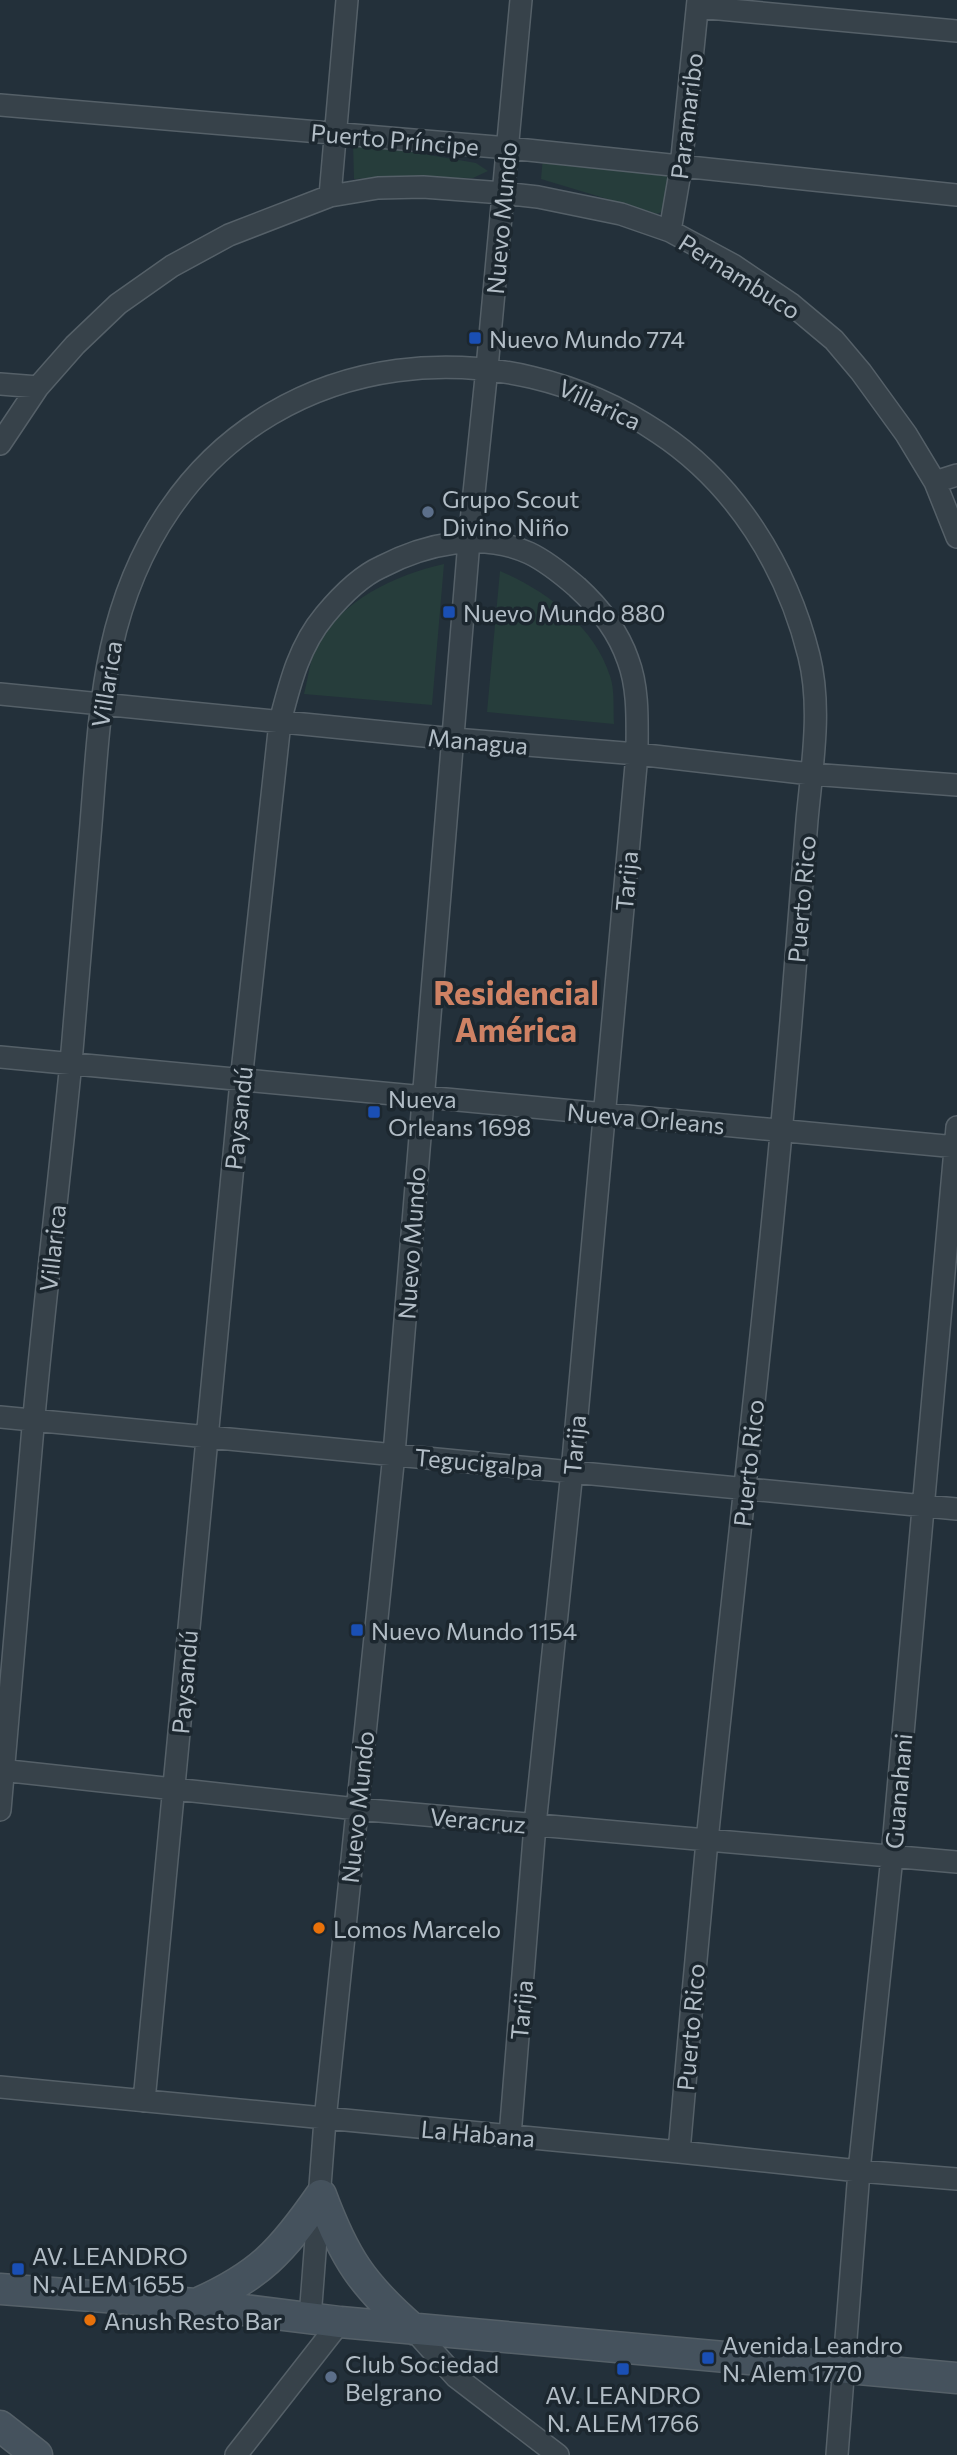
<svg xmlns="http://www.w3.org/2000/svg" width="957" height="2455" viewBox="0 0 957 2455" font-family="Commissioner,sans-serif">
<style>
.green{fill:#263d3b}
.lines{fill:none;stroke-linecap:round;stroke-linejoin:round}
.minor-casing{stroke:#556068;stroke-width:24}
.secondary-casing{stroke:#556068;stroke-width:33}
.minor{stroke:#37424a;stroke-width:21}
.secondary{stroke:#45525d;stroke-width:30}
.transit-dot{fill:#1a4fb4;stroke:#1c272f;stroke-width:2.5}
.service-dot{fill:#5c6f8a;stroke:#1c272f;stroke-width:2.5}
.food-dot{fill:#e8710a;stroke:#1c272f;stroke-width:2.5}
.labels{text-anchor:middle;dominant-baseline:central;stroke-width:7;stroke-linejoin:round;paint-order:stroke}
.street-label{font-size:24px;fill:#b2bdc6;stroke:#1c272f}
.poi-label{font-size:24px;fill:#b2bdc6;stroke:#1c272f;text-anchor:start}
.district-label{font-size:32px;font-weight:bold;fill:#cf8264;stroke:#1c272f}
</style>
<rect width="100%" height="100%" fill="#23303a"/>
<path class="green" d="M353,142L476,163L488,171L473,178L393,177L354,179Z
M543,157L670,172L664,211L657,214L541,179Z
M444,564L432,705L304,694C308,679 310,660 316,647C341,600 395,575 444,564Z
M500,571C546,591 594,626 610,676C615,690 613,709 614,724L487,712Z"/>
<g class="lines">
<defs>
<path id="minor" d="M698,7L957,31
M0,105L508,148L957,195
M330,196L347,0
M670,231L681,167L698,0
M0,384L38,387
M0,444L38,387L75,345L118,304L172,266L229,235L330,196L378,188L423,187L503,193L538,197L621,214L670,231L733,265L791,304L834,340L861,372L906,434L935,482L957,537
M935,482L957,475
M0,694L454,739L637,754L811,774L957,785
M0,1057L957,1147
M0,1417L957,1509
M0,1770L357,1809L957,1862
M0,1810C11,1682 22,1554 33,1427C44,1305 59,1184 71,1062C78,983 84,904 91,824C100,711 103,606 170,509C281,347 502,327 659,433C736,484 787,567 809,656C822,708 812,766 807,820C802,887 796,954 791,1021C768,1295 735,1568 707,1841C697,1945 688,2048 679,2152
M0,2087L679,2152L859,2171L957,2179
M144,2101L241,1081L280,722C290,683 299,646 325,615C340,597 359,577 381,567C425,544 482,531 529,553C546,561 562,574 577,587C599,607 618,631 628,660C639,689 637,723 637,754L572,1471L535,1825L510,2136
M310,2318L325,2120L394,1454L469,541L487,368L521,0
M413,2329L456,2377L558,2455
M236,2455L340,2322
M837,2455L859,2171L892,1857L957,1127"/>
<path id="secondary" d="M321,2195C344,2257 362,2285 413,2329
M0,2289L196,2304L340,2322L957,2378
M196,2304C260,2276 282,2251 321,2195
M0,2426L37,2455"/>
</defs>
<use href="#minor" class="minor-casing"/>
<use href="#secondary" class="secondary-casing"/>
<use href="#minor" class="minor"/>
<use href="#secondary" class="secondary"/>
</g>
<g class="transit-dot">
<rect x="468" y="331" width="14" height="14" rx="3.5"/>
<rect x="442" y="605" width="14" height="14" rx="3.5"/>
<rect x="367" y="1105" width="14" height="14" rx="3.5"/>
<rect x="350" y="1623" width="14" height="14" rx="3.5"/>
<rect x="11" y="2262" width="14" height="14" rx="3.5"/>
<rect x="701" y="2351" width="14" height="14" rx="3.5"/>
<rect x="616" y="2362" width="14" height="14" rx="3.5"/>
</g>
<g class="service-dot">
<circle cx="428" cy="512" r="7"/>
<circle cx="331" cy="2377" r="7"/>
</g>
<g class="food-dot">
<circle cx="319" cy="1928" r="7"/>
<circle cx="90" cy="2320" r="7"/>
</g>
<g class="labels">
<g class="street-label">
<text transform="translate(686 116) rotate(-83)">Paramaribo</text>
<text transform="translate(395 139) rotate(5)">Puerto Príncipe</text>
<text transform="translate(501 218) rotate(-85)">Nuevo Mundo</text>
<text transform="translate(740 276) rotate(32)">Pernambuco</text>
<text transform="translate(600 404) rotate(25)">Villarica</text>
<text transform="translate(106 684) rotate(-81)">Villarica</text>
<text transform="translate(478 741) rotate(5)">Managua</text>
<text transform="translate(626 881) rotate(-85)">Tarija</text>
<text transform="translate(801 899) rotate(-85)">Puerto Rico</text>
<text transform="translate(238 1118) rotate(-84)">Paysandú</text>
<text transform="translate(646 1118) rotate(5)">Nueva Orleans</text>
<text transform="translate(411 1243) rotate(-86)">Nuevo Mundo</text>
<text transform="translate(52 1248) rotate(-84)">Villarica</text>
<text transform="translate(574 1445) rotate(-85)">Tarija</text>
<text transform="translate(479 1462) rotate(5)">Tegucigalpa</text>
<text transform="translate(748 1463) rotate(-84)">Puerto Rico</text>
<text transform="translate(184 1682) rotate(-85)">Paysandú</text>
<text transform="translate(898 1791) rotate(-85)">Guanahani</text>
<text transform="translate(357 1807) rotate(-84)">Nuevo Mundo</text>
<text transform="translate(478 1820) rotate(5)">Veracruz</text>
<text transform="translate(521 2010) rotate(-85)">Tarija</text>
<text transform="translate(690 2027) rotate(-85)">Puerto Rico</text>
<text transform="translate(478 2133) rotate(5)">La Habana</text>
</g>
<g class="poi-label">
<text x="489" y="338">Nuevo Mundo 774</text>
<text x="442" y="498">Grupo Scout<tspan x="442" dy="28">Divino Niño</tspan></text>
<text x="463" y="612">Nuevo Mundo 880</text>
<text x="388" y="1098">Nueva<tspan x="388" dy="28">Orleans 1698</tspan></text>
<text x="371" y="1630">Nuevo Mundo 1154</text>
<text x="333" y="1928">Lomos Marcelo</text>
<text x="32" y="2255">AV. LEANDRO<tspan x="32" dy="28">N. ALEM 1655</tspan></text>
<text x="104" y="2320">Anush Resto Bar</text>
<text x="722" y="2344">Avenida Leandro<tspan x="722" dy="28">N. Alem 1770</tspan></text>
<text x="345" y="2363">Club Sociedad<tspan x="345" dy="28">Belgrano</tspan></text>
<text x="623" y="2394" text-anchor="middle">AV. LEANDRO<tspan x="623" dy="28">N. ALEM 1766</tspan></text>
</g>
<g class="district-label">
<text x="516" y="992">Residencial<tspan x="516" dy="37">América</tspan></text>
</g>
</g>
</svg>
